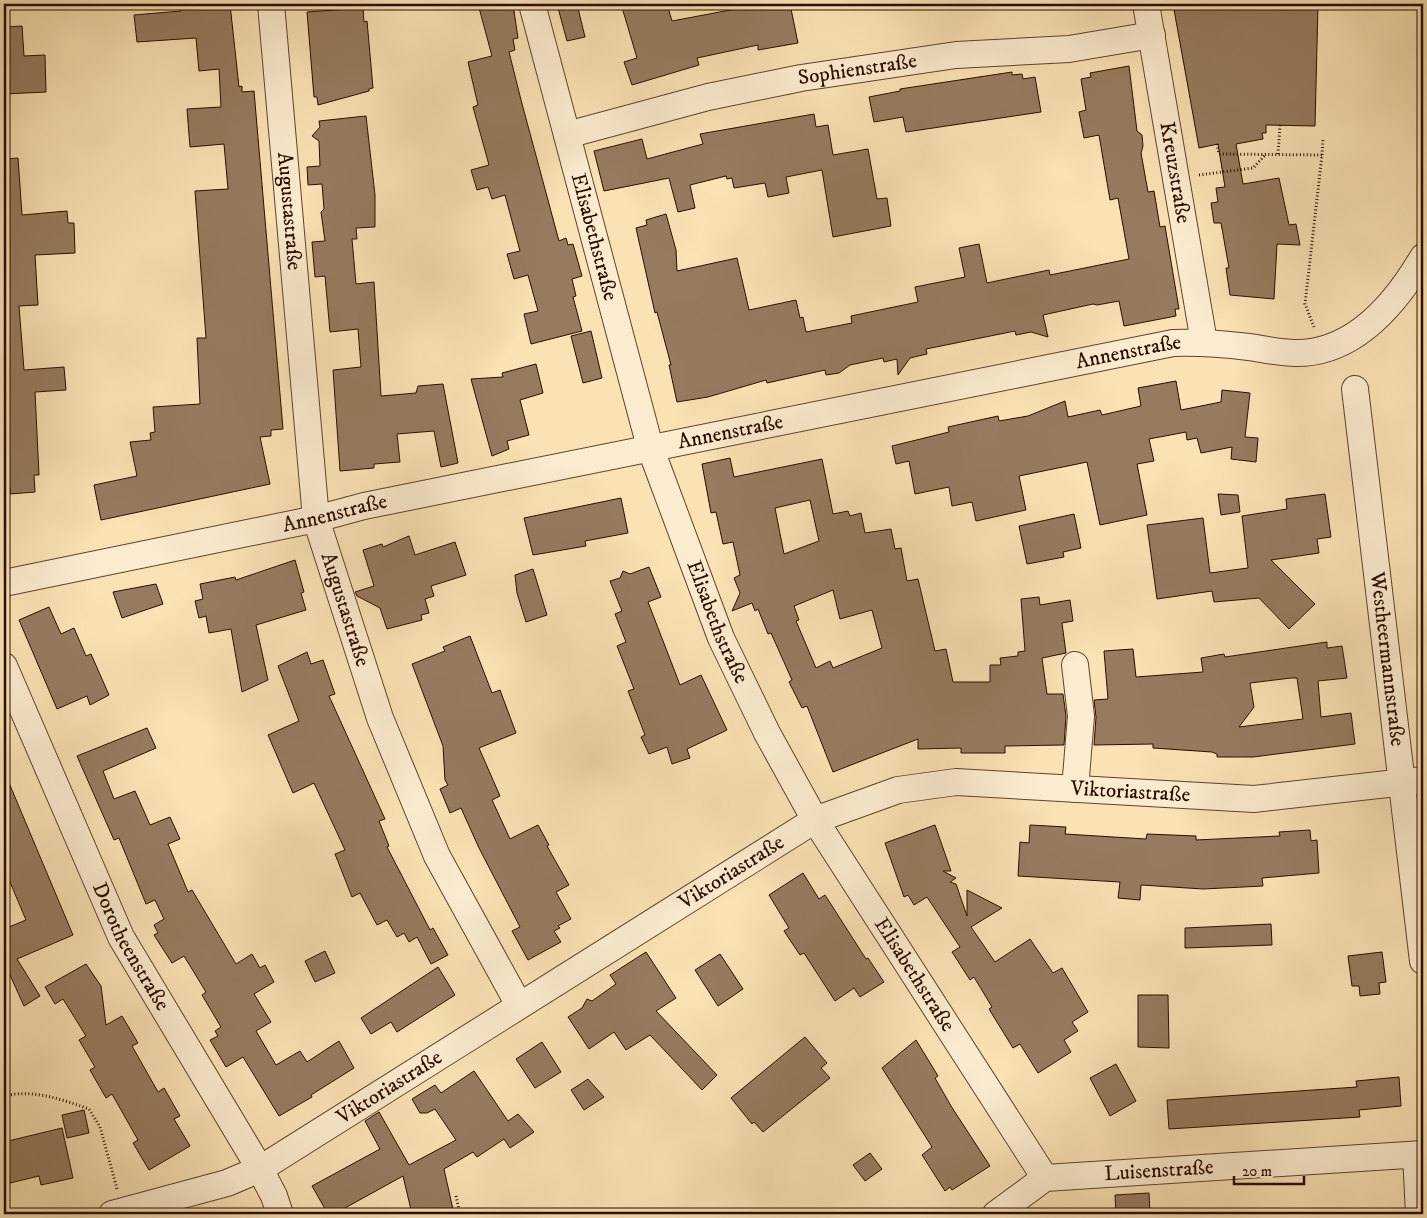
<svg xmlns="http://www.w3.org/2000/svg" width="1427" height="1218" viewBox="0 0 1427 1218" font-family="'IM FELL DW Pica',serif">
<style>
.building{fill:#977b5f;stroke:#2b0c01;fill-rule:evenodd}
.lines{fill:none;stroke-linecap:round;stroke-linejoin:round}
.minor-casing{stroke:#5f422e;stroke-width:28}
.path{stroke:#2b0c01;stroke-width:3;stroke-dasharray:1 2.5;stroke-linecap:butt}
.minor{stroke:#fceccf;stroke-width:26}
.labels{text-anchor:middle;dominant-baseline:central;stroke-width:4;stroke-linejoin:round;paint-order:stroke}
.street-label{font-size:21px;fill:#2b0c01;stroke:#fceccf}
</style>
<rect width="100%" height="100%" fill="#fae2b5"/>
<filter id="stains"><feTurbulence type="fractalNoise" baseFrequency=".004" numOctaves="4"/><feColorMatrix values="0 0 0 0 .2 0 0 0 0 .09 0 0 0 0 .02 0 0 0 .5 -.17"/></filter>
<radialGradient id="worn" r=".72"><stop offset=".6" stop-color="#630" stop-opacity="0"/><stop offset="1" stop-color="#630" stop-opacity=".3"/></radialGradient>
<path class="building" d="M180,4H230L239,87L242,86V92L254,91L283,429L271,430V436L260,437L270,484L101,520L94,485L137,476L130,442L151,440L150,433L155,432L153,407L200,404L197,338H206L195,191L228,189L224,144L190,147L187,109L221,107L219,69L199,71L196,38L137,42L134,15L181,11Z
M478,4H513L518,38L513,39L515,50L509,52L521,100L559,241L566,238L568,245L573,244L582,276L572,279L576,296L573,297L582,331L531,344L524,314L538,311L528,275L514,279L507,254L520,251L505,195L492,199L488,187L477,190L471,170L489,165L473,107L478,105L468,62L492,56Z
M557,4H577L585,37L567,41Z
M621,4H667L672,21L762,4H790L798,43L758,50V45L697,58L699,65L632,85L624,62L637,58Z
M1173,4H1318L1315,126L1266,125V133H1262L1263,139L1236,144L1243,184L1279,178L1289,225L1296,224L1300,245L1277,244L1274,299L1230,295L1226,268H1229L1221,223H1214L1211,203L1218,202L1216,188L1225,187L1218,144L1199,148Z
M363,8L364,22L367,21L373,88L369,89V91L318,105L317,97H314L307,12Z
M22,26L24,56L45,55L46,92L4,94V27Z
M1129,66L1137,131L1142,135L1143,146L1141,153L1148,192L1154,191L1160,227L1165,226L1179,309H1175L1176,316L1124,326L1119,301L1097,305L1093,304L1043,315L1048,337L1031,332L1016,335L1015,331L926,349L927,354L910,358L898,375L897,359L884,362L883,358L850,365L839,373L826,375L825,370L767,383L766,380L708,397L677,402L669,365H671L657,312L655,313L636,228L647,225L646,220L666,214L676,250L677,271L737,258L749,310L796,300L800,318L803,317L806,332L852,323L851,316L918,302L915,287L965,277L959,248L979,244L987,283L1049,270L1050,275L1129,259L1118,198L1110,200L1099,135L1084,138L1079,112L1086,110L1081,79L1091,77L1090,73Z
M1012,72V75L1022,74L1023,79L1035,77L1041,112L906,132L903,117L874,122L869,97L900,91V89Z
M814,114L816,127L828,125L833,155L868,149L877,199L887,198L891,226L833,237L822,170L786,177L789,193L768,197L765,183L734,188L732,178L727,179L726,176L690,185L695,208L678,212L669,178L604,191L594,151L642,139L647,159L703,144L700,134Z
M366,116L375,195V227L356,228L357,239H352L356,284L374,282L381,396L416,393L418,386L443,384L458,463L441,467L434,431L397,434L400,462L374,464V468L340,471L333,370L361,367L358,329L330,332L325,276L315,277L312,242L325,241L321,212L324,209L322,184L308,185L307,167L320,166L319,141L312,136L320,127L319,121Z
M18,158L22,215L67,211L68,223H74L75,253L35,255L38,305L19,306L24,370L64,367L66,390L35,392L39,475H34L35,492L10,494V488L4,489V159Z
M591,331L602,378L583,383L571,336Z
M536,364L543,393L520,400L529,435L507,441L509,449L492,456L471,379L503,377L502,373Z
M1176,381L1181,410L1221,402L1222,390L1250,393L1245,437L1258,438L1256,462L1231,459L1232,447L1201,453L1197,438L1187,440L1186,432L1149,439L1154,461L1137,464L1147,515L1100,525L1087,462L1019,476L1026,510L976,521L972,502L952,506L949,487L915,494L909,461L896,464L892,446L949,432L948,427L998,416L999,421L1028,416L1065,401L1068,417L1100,410L1102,415L1141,406L1138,388Z
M730,458L734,477L822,459L833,514L848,511L850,516L861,513L865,533L891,529L895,549L901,548L907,581L918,579L935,651L946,649L953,682H990V665H1001L1000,658L1018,656V652L1025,651L1021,599L1039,597L1040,605L1070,600L1073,621L1062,623L1066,653L1042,658L1047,694H1063L1066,716L1064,745L1005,746V753H961V748L918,749V739L833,772L807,706L802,708L789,682L792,680L771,633L768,634L758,609L755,611L752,603L732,611L740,593L734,578L740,575L733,542L723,544L716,512L711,513L702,464ZM810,500L819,541L784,554L775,508ZM833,590L840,619L872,610L882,648L833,668L830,661L816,668L796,621L799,620L794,606Z
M1218,494L1238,495L1240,512L1221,515Z
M1325,494L1331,537L1317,539L1319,553L1271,560L1315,604L1289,629L1259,598L1214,602L1212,591L1157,599L1147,525L1203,518L1210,573L1248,568L1242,516L1287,509L1286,499Z
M621,498L628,533L585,541L586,546L533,555L524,518Z
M1074,514L1081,548L1063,552L1064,557L1027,564L1019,526Z
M409,536L415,555L455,542L466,575L431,586L434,596L425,599L429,613L421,615L422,620L387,629L380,608L357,596L355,592L374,586L363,550L382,544L383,547Z
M295,560L304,592L301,593L306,610L256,625L268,680L242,692L231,629L209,633L206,616L199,618L195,601L203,599L200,584L235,577L236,580Z
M649,567L661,597L648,602L680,685L701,675L727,730L687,749L690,758L672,764L667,747L649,754L641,737L645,735L628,691L634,689L617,646L626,642L615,614L622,611L610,581L620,578L623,571L630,574Z
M533,569L547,615L526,622L517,593L515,575Z
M156,584L163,604L122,618L113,592Z
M49,607L61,634L74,628L86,656L91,654L109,695L90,705L87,696L57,709L19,620Z
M470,636L492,693L500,690L516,733L479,748L500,796L492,800L510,839L538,825L549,845L547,846L569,885L556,892L571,919L558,926L560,928L554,931L561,942L528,960L512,931L520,927L479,848L461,808L450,813L440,789L448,785L445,780L443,746L412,664L445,651L443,647Z
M1327,642V648L1342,646L1347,678L1318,681L1321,717L1351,713L1355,744L1253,757H1217V754L1212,752L1153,748V744L1094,745L1096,717L1094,700L1108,699L1104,651L1133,649L1136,677L1203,672L1201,658L1224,654L1225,657ZM1291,678H1297L1303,719L1239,727L1254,707L1250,683Z
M307,652L311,664L323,660L335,694L329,696L385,819L379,821L389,846L387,847L430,930L433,928L448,955L431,964L417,937L409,942L404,933L397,937L387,920L377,925L360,893L352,897L335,854L345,850L314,783L293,793L268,735L299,721L278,666Z
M147,728L156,748L103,771L114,799L135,791L150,825L170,817L180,839L168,844L188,892L192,890L236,964L252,954L260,968L265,965L274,982L254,994L271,1022L256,1031L276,1065L300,1051L307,1062L339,1041L354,1068L311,1095L312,1097L279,1116L243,1057L226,1067L210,1040L218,1036L215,1031L221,1027L202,995L206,992L184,956L172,963L154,935L158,933L154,925L164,919L155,900L146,904L119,838L114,840L77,756Z
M4,771L73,935L17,959L40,996L24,1006L5,964L4,965V929L26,920L10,882L4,885Z
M935,825L951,871H943L956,878L950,882L956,884L967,916V890L1002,908L971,927L995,962L1030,939L1053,973L1062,968L1088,1012L1072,1022L1078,1031L1064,1040L1071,1052L1038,1073L1020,1044L1013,1048L989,1009L992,1007L974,977L970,980L952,952L960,947L927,897L914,905L908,895L904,897L885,843Z
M1030,825L1066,827L1065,834L1146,839L1147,834L1196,836V840L1280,836L1279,832L1310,830L1311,841L1317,840L1319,873L1262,878L1263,886L1203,889L1141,885L1140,900L1118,898L1120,882L1018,876L1020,842L1029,843Z
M803,873L819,899L825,895L866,959L868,958L884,982L860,997L854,988L835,1001L804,953L800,955L784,931L789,928L769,895Z
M1271,924L1272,945L1185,948V928Z
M325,951L335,973L315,982L305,961Z
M646,952L676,998L656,1011L717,1075L702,1090L650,1035L626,1050L614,1032L589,1049L568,1017L582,1008L587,999L592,1001L616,984L610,975Z
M1382,952L1386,982L1379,983L1380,994L1360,996L1359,986H1352L1348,956Z
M720,954L743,989L718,1006L695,970Z
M86,964L101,986L106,1025L122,1016L138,1043L132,1046L158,1092L164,1088L180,1116L174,1119L190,1146L149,1170L133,1143L138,1140L112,1094L106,1098L90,1070L95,1067L79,1040L86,1036L63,999L55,1004L45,987Z
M438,967L455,995L397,1032L391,1022L371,1034L361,1018Z
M1138,995H1168L1169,1048L1138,1047Z
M805,1037L827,1063L821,1068L830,1078L763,1132L754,1122L752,1124L731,1098Z
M916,1040L938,1076L935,1078L951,1106L990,1166L952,1190L950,1187L945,1191L922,1155L932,1147L882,1068Z
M542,1042L561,1072L535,1088L516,1059Z
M1116,1064L1136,1101L1110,1116L1090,1078Z
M474,1071L508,1121L518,1114L534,1132L510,1148L504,1139L477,1157L473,1152L444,1169L454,1214H412L403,1176L334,1214H328L312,1186L380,1149L365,1121L379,1112L409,1165L456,1140L435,1109L427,1113H420L412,1099L435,1085L441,1093Z
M1399,1077L1401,1106L1359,1110L1360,1117L1169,1129L1167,1100L1357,1087L1356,1081Z
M588,1079L604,1097L584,1110L571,1090Z
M84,1110L89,1133L67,1138L62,1115Z
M62,1128L73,1178L41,1185L39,1176L10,1183L9,1177L4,1178V1142Z
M870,1153L882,1169L865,1181L853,1165Z
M1149,1193L1150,1214H1116L1115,1195Z"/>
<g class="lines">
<defs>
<g id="minor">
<path id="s1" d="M271,4L316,519L380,718L437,856L519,1005"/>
<path id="s2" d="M532,4L650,447L721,638L767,733L815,820L1045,1178"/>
<path id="s3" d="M1146,4L1204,342"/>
<path id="s4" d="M567,135L708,97L801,78L956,55L1069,49L1152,35"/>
<path id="s5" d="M1355,389L1423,961"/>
<path id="s6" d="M4,583L316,519L364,506L1173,343C1199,342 1224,344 1249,347C1264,349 1280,353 1295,353C1354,354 1396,303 1423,257"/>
<path id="s7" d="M4,666L121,937L260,1169L274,1196L280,1214"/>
<path d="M1075,789L1081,716L1075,665"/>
<path d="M1416,1155L1419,1214"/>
<path id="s8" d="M112,1214L227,1183L260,1169L815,820L898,790L956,782L1254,799L1423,780"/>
<path id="s9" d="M996,1214L1045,1178L1423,1154"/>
</g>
</defs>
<use href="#minor" class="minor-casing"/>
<path class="path" d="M1217,144L1219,154L1322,155L1305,304L1314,327
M1278,154L1280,125
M1322,155L1323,140
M1199,175L1253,168L1266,154
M4,1096C34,1089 60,1099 89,1109L100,1127L117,1189
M456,1196L460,1214"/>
<use href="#minor" class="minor"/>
</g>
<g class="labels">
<g class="street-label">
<text stroke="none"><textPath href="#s4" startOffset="298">Sophienstraße</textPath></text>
<text stroke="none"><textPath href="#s3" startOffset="171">Kreuzstraße</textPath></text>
<text stroke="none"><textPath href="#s1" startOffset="208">Augustastraße</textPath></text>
<text stroke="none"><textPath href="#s2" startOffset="241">Elisabethstraße</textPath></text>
<text stroke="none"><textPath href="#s6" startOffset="1148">Annenstraße</textPath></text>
<text stroke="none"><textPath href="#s6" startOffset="742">Annenstraße</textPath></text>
<text stroke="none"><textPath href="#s6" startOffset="338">Annenstraße</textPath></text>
<text stroke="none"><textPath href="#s1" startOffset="612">Augustastraße</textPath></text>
<text stroke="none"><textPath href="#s2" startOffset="646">Elisabethstraße</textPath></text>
<text stroke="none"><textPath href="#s5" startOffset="272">Westheermannstraße</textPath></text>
<text stroke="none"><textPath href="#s8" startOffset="1132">Viktoriastraße</textPath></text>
<text stroke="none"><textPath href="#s8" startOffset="712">Viktoriastraße</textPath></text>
<text stroke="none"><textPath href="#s7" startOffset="308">Dorotheenstraße</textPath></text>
<text stroke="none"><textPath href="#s2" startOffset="1051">Elisabethstraße</textPath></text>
<text stroke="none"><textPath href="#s8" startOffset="308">Viktoriastraße</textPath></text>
<text stroke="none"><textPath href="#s9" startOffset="175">Luisenstraße</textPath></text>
</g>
</g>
<rect width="1427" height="1218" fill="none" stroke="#fae2b5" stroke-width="20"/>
<rect x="5" y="5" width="1417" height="1208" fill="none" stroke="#2b0c01" stroke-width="2.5"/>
<rect x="10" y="10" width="1407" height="1198" fill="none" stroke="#2b0c01"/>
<path d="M1234 1176v8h70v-8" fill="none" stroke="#2b0c01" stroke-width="2.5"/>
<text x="1242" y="1176" font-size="15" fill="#2b0c01" stroke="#fceccf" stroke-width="4" paint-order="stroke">20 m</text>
<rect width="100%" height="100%" filter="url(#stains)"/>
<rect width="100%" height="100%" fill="url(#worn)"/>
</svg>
